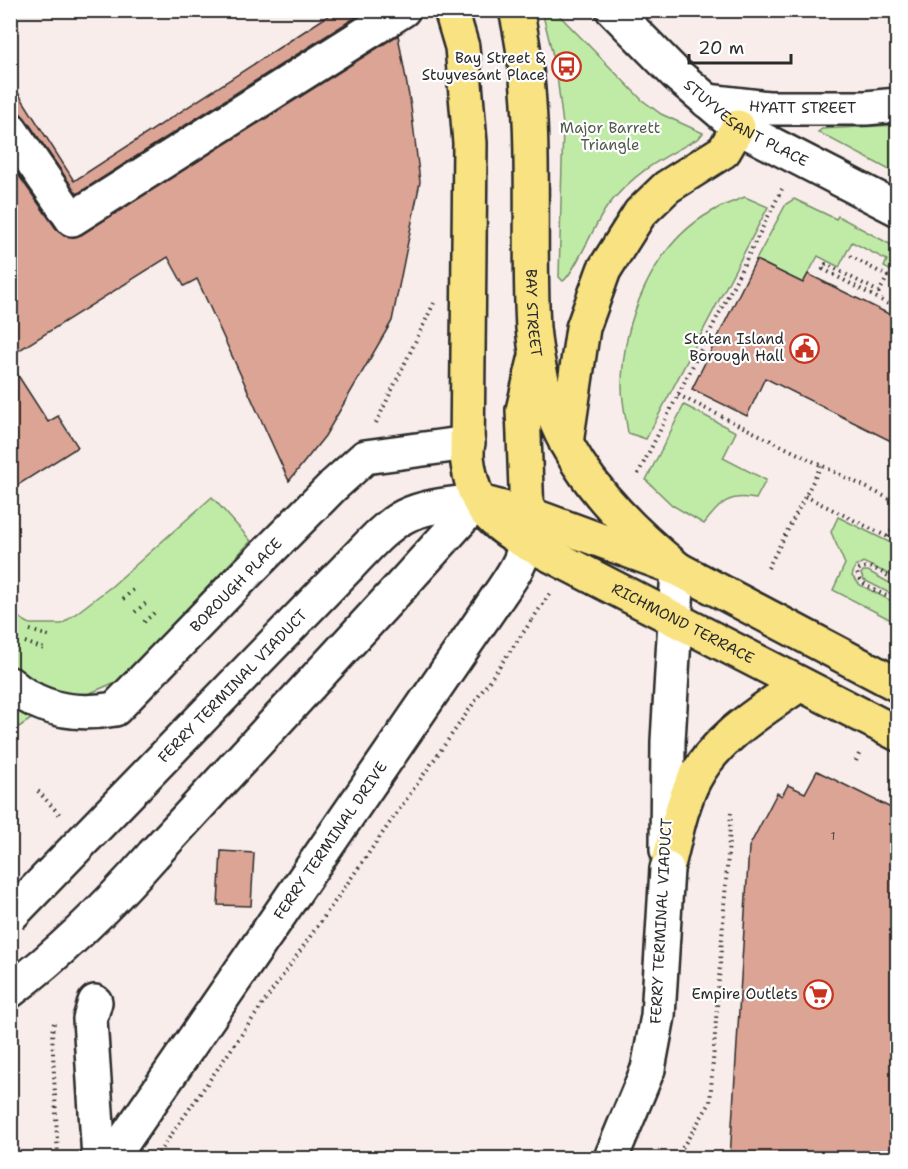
<svg xmlns="http://www.w3.org/2000/svg" width="908" height="1169" viewBox="0 0 908 1169" font-family="'Shantell Sans',sans-serif">
<style>
.green{fill:#c0eba7;stroke:#768b69;stroke-width:1.5}
.building{fill:#dca495;stroke:#2b2b2b;stroke-width:1.5}
.lines{fill:none;stroke-linecap:round;stroke-linejoin:round}
.minor-casing{stroke:#2b2b2b;stroke-width:38}
.major-casing{stroke:#2b2b2b;stroke-width:38}
.path{stroke:#2b2b2b;stroke-width:4;stroke-dasharray:1.5 4.5;stroke-linecap:butt}
.minor{stroke:#fff;stroke-width:33}
.major{stroke:#f8e281;stroke-width:33}
.minor-bridge-casing{stroke:#2b2b2b;stroke-width:38;stroke-linecap:butt}
.path-bridge{stroke:#2b2b2b;stroke-width:4;stroke-dasharray:1.5 4.5;stroke-linecap:butt}
.minor-bridge{stroke:#fff;stroke-width:33}
.labels{text-anchor:middle;dominant-baseline:central;stroke-width:4.5;stroke-linejoin:round;paint-order:stroke}
.number-label{font-size:12px;fill:#574946}
.poi-label{font-size:15px;fill:#2b2b2b;stroke:#fff;text-anchor:end}
.street-label{font-size:15px;fill:#2b2b2b;stroke:#fff}
.park-label{font-size:15px;fill:#505b4a;stroke:#fff}
</style>
<rect width="100%" height="100%" fill="#f8edea"/>
<filter id="ink" filterUnits="userSpaceOnUse"><feTurbulence type="fractalNoise" baseFrequency=".0167" numOctaves="2"/><feDisplacementMap in="SourceGraphic" scale="12" xChannelSelector="R" yChannelSelector="G"/><feConvolveMatrix kernelMatrix="1 2 1 2 8 2 1 2 1" color-interpolation-filters="sRGB"/></filter>
<g filter="url(#ink)">
<path class="green" d="M542,11H555L642,100L661,114L703,133L699,138C661,159 635,171 607,207C596,221 573,276 563,281L559,277L563,125L556,68Z
M897,125V174L818,132L822,129Z
M745,197L768,207L646,439L628,433C626,418 622,402 622,387C622,323 652,245 711,212C721,206 733,202 745,197Z
M794,199L836,219L838,216L897,248V274L884,267L887,260L852,242L839,267L818,256L803,283L756,260L786,204Z
M684,405L736,432L723,458L766,480L756,499C729,493 720,503 704,524L672,505L646,480Z
M212,497L251,541L120,680L31,719L11,732V613L30,624H62L112,586Z
M838,517L897,546V578L863,562L855,567L852,576L860,585L897,604V623L833,590L845,564L831,532Z
M863,571H868L897,587V597L864,580L861,574Z"/>
<path class="building" d="M337,10H367L77,194L25,118L19,112L10,111V80L74,181Z
M398,35L411,107L420,182L392,321L325,436L289,481L197,279L184,286L168,257L10,356V163L57,230L64,236L81,235Z
M756,260L803,283L808,274L897,318V444L765,378L747,416L692,389Z
M10,363L48,422L58,416L78,447L10,490Z
M817,771L897,811V1158H730L749,847L777,793L782,796L788,785L805,793Z
M221,851L254,853L251,906L218,905Z"/>
<g class="lines">
<defs>
<g id="minor">
<path id="s1" d="M613,10L676,74L738,127L898,209"/>
<path id="s2" d="M707,101L768,108H866L898,105"/>
<path d="M10,129L72,219L403,10"/>
<path d="M333,486L365,457L468,443"/>
<path d="M349,566C400,512 403,509 478,501"/>
<path d="M403,584L478,501"/>
<path d="M497,598C520,565 527,556 527,515"/>
<path d="M10,684C40,710 77,716 115,709L239,581"/>
<path d="M667,850L668,741L678,569"/>
<path d="M10,991C63,951 109,905 153,855"/>
<path d="M95,1002L90,1019L99,1158"/>
<path d="M112,1158L267,933"/>
<path d="M611,1158L648,1069"/>
</g>
<g id="major">
<path id="s3" d="M451,10L462,47L470,143L467,457C473,504 486,520 527,543L898,734"/>
<path id="s4" d="M516,10C540,114 527,222 533,328C543,436 596,502 678,569"/>
<path d="M566,443L583,328L604,270L640,213L667,187L724,151L738,127"/>
<path d="M480,502L537,517L678,569L898,685"/>
<path d="M527,515L523,410L535,360"/>
<path d="M667,869C675,840 680,807 694,780C716,737 762,711 800,684"/>
</g>
</defs>
<use href="#minor" class="minor-casing"/>
<use href="#major" class="major-casing"/>
<path class="path" d="M850,256L898,282
M888,276L879,292L826,264L823,269L894,307L898,300
M678,395L898,503
M376,423L434,303
M638,474L782,189
M805,496L898,542
M888,537L898,518
M768,568L821,466
M898,582C886,576 869,560 857,571C858,587 885,594 898,601
M123,599L134,589
M135,612L146,603
M532,620L550,593
M144,622L155,612
M30,630L52,637
M25,642L47,650
M856,761L860,752
M38,791L60,815
M54,1023L52,1032L58,1158
M676,1158L710,1103L731,813"/>
<use href="#minor" class="minor"/>
<use href="#major" class="major"/>
<defs>
<g id="minor-bridge">
<path d="M239,581L333,486"/>
<path d="M153,855L403,584"/>
<path id="s5" d="M10,916L349,566"/>
<path id="s6" d="M267,933L497,598"/>
<path d="M648,1069L658,1016L667,869"/>
</g>
</defs>
<use href="#minor-bridge" class="minor-bridge-casing"/>
<path class="path-bridge" d="M155,1158L532,620"/>
<use href="#minor-bridge" class="minor-bridge"/>
</g>
</g>
<defs>
<symbol id="bus-ring" viewBox="-11 -11 22 22"><circle r="9.5" fill="#fff" stroke="#c8321e" stroke-width="1.5"/><path d="M-5-6H5V4H4V6H2V4H-2V6H-4V4H-5ZM-3.5-4V0h7V-4ZM-3.5 1.2v1.5H-2V1.2ZM2 1.2v1.5H3.5V1.2Z" fill="#c8321e"/></symbol>
<symbol id="civic-ring" viewBox="-11 -11 22 22"><circle r="9.5" fill="#fff" stroke="#c8321e" stroke-width="1.5"/><path d="M-.6-6.5H3V-4.5H.6V-3L4-1V1h2V6H-6V1h2V-1L-.6-3ZM-1.2 2.5V6h2.4V2.5Z" fill="#c8321e"/></symbol>
<symbol id="supermarket-ring" viewBox="-11 -11 22 22"><circle r="9.5" fill="#fff" stroke="#c8321e" stroke-width="1.5"/><path d="M-6-5.5h2.5l.6 2H6L4.5 2H-2.5L-4.4-4H-6ZM-1.5 3.2a1.3 1.3 0 1 0 .1 0ZM3 3.2a1.3 1.3 0 1 0 .1 0Z" fill="#c8321e"/></symbol>
</defs>
<g fill-rule="evenodd">
<use href="#bus-ring" x="550" y="50" width="33" height="33"/>
<use href="#civic-ring" x="788" y="332" width="33" height="33"/>
<use href="#supermarket-ring" x="802" y="978" width="33" height="33"/>
</g>
<g class="labels">
<g class="number-label">
<text x="833" y="836">1</text>
</g>
<g class="poi-label">
<text x="545" y="58">Bay Street &amp;<tspan x="545" dy="17">Stuyvesant Place</tspan></text>
<text x="784" y="339">Staten Island<tspan x="784" dy="17">Borough Hall</tspan></text>
<text x="798" y="994">Empire Outlets</text>
</g>
<g class="street-label">
<text stroke="none"><textPath href="#s2" startOffset="96">HYATT STREET</textPath></text>
<text stroke="none"><textPath href="#s1" startOffset="176">STUYVESANT PLACE</textPath></text>
<text stroke="none"><textPath href="#s4" startOffset="304">BAY STREET</textPath></text>
<text transform="translate(236 585) rotate(-46)">BOROUGH PLACE</text>
<text stroke="none"><textPath href="#s3" startOffset="735">RICHMOND TERRACE</textPath></text>
<text stroke="none"><textPath href="#s5" startOffset="320">FERRY TERMINAL VIADUCT</textPath></text>
<text stroke="none"><textPath href="#s6" startOffset="112">FERRY TERMINAL DRIVE</textPath></text>
<text transform="translate(661 921) rotate(-87)">FERRY TERMINAL VIADUCT</text>
</g>
<g class="park-label">
<text x="610" y="128">Major Barrett<tspan x="610" dy="17">Triangle</tspan></text>
</g>
</g>
<rect width="908" height="1169" fill="none" stroke="#fff" stroke-width="36"/>
<rect x="18" y="18" width="872" height="1133" fill="none" stroke="#2b2b2b" stroke-width="2" filter="url(#ink)"/>
<path d="M689 54v9h102v-9" fill="none" stroke="#2b2b2b" stroke-width="3"/>
<text x="698" y="54" font-size="18" fill="#2b2b2b" stroke="#ffffff" stroke-width="4.5" paint-order="stroke">20 m</text>
</svg>
